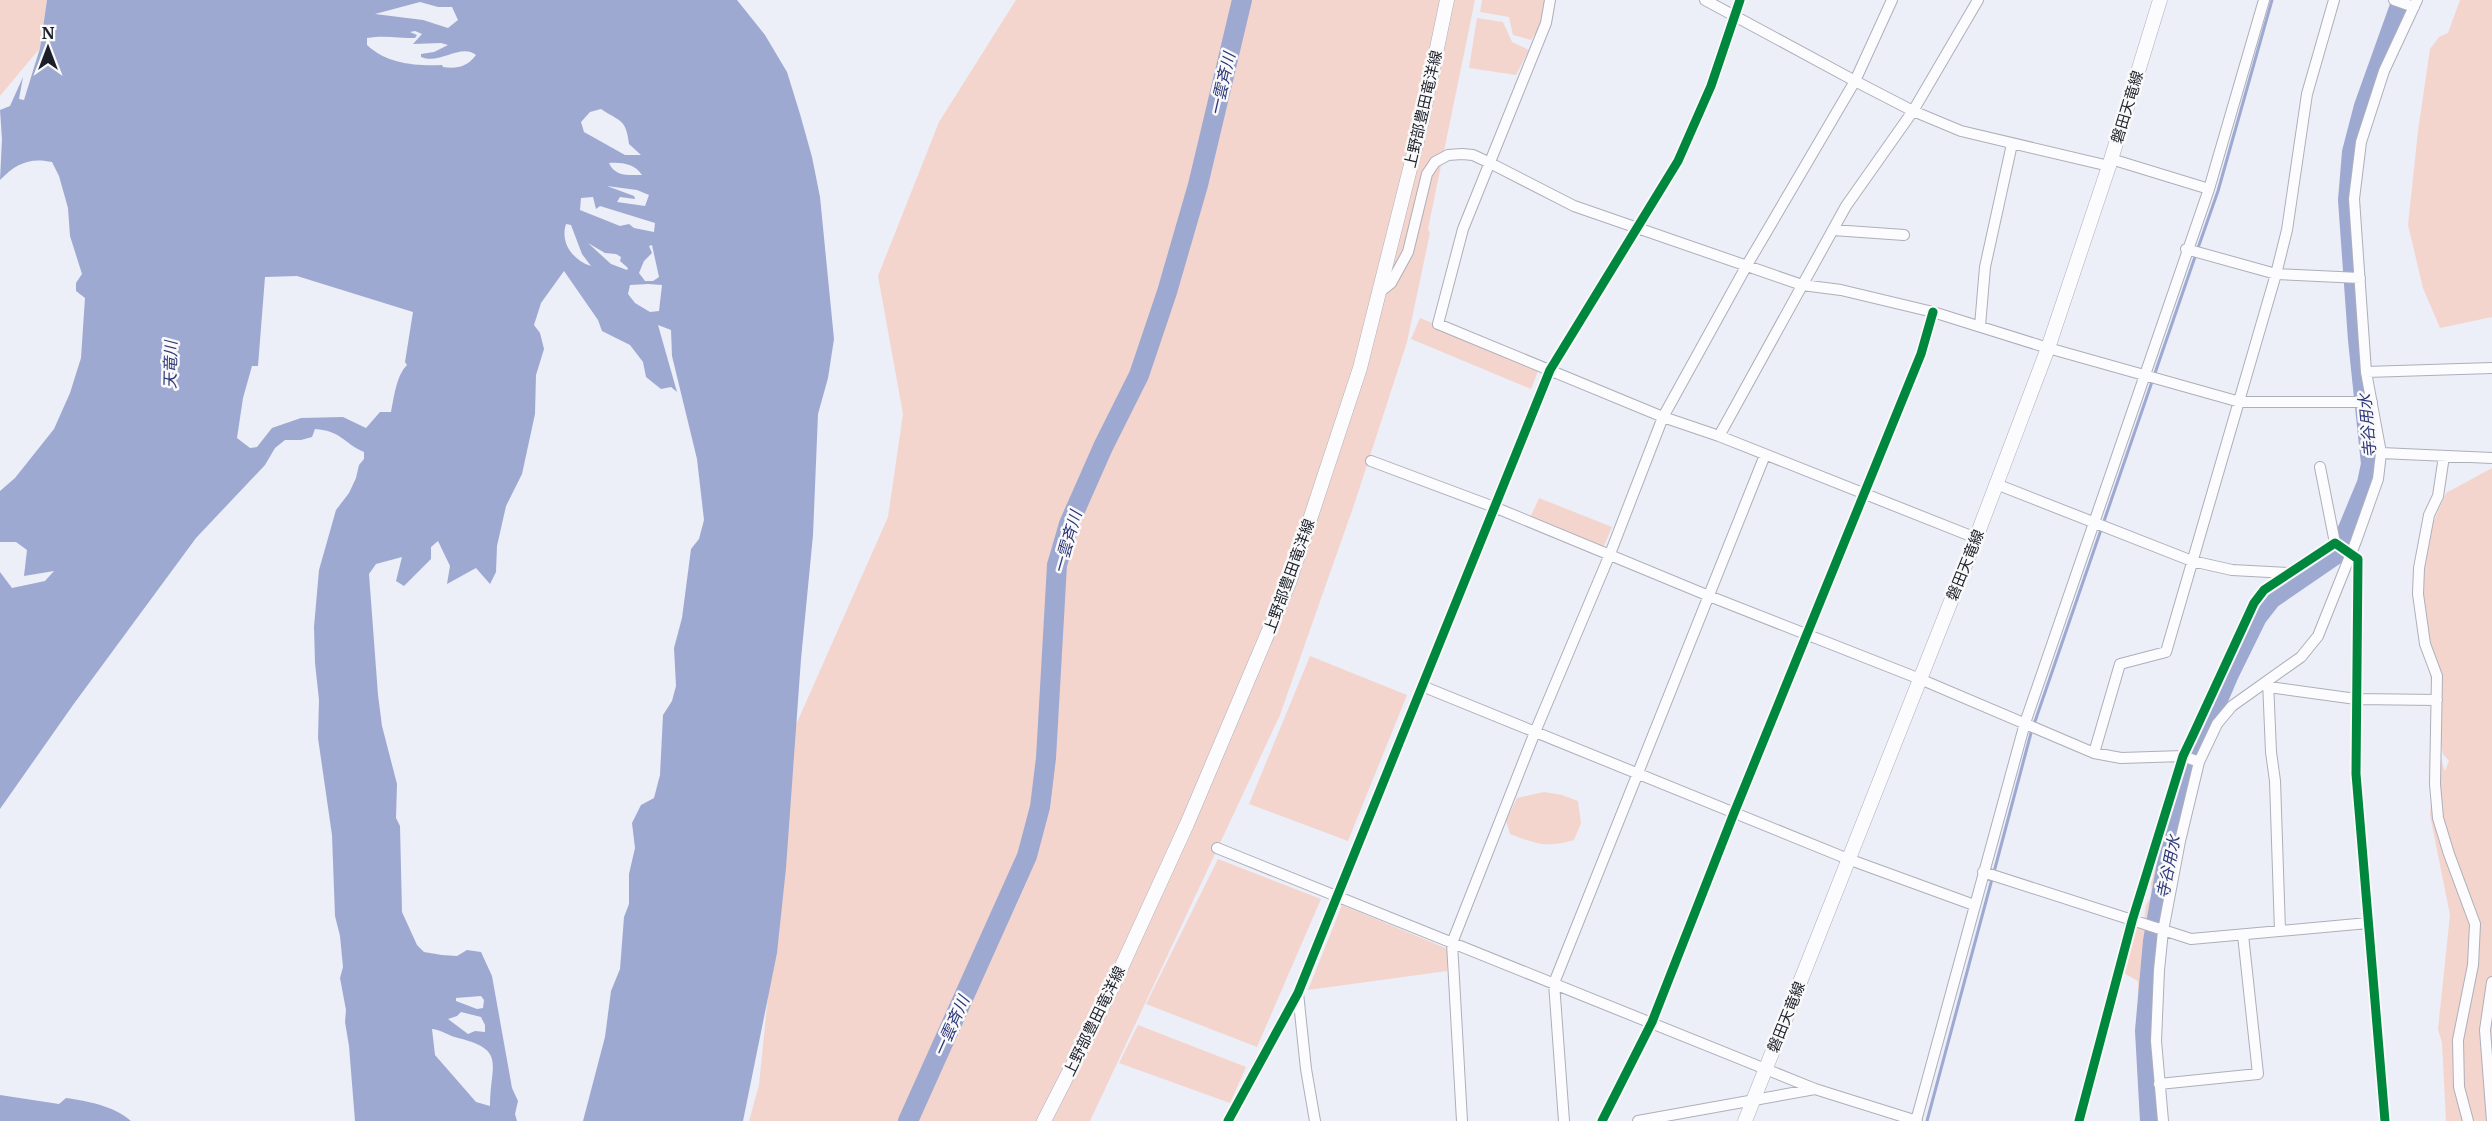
<svg xmlns="http://www.w3.org/2000/svg" width="2492" height="1121" viewBox="0 0 2492 1121" font-family="Merriweather,'Noto Sans JP',serif">
<style>
.green{fill:#f4d5cd}
.water{fill:#9ea9d2;fill-rule:evenodd}
.lines{fill:none;stroke-linecap:round;stroke-linejoin:round}
.stream{stroke:#9ea9d2;stroke-width:3}
.river{stroke:#9ea9d2;stroke-width:20}
.minor-casing{stroke:#adafb9;stroke-width:12}
.major-casing{stroke:#adafb9;stroke-width:15}
.minor{stroke:#fcfcfe;stroke-width:10}
.major{stroke:#fcfcfe;stroke-width:14}
.cycleway-casing{stroke:#f9f9f9;stroke-width:13}
.cycleway{stroke:#00873e;stroke-width:9}
.labels{text-anchor:middle;dominant-baseline:central;stroke-width:5;stroke-linejoin:round;paint-order:stroke}
.street-label{font-size:15px;fill:#1c1f2a;stroke:#f9f9f9}
.water-label{font-size:16px;font-style:italic;fill:#2d377a;stroke:#f9f9f9}
</style>
<rect width="100%" height="100%" fill="#eceef8"/>
<path class="green" d="M0,0H47L40,48L0,96Z
M1016,0H1475L1428,229L1430,233L1407,342L1355,502L1280,715L1090,1121H749L759,1085L795,727L888,517L903,414L878,276L939,122Z
M1482,0H1548L1547,16L1531,40L1513,35L1509,17L1480,12Z
M2460,0H2492V317L2440,328L2423,288L2408,225L2418,131L2430,49L2439,37L2448,33Z
M1477,18L1503,22L1512,42L1529,50L1516,75L1469,68Z
M1420,318L1540,366L1531,389L1411,339Z
M2492,468V1121H2446L2442,1043L2438,1029L2450,915L2430,815L2436,745L2445,771L2449,761L2443,754L2419,607L2423,546L2446,493Z
M1539,498L1612,527L1603,548L1530,518Z
M1310,656L1407,695L1348,841L1249,804Z
M1544,792L1562,795L1578,801L1581,823L1574,840C1546,848 1536,844 1510,834L1506,821L1517,798Z
M2177,813L2160,925L2151,1076L2138,1078V981L2122,972L2135,922L2144,921L2146,905L2152,895L2151,884L2155,867L2162,858L2168,839L2170,815Z
M1218,859L1321,899L1257,1047L1146,1004Z
M1342,905L1448,949L1447,971L1308,990Z
M1138,1025L1246,1067L1230,1103L1119,1063Z"/>
<path class="water" d="M47,0H737L765,35L787,72L800,114L812,157L820,197L834,339L828,378L818,414L813,535L801,659L786,868L777,953L743,1121H583L605,1037L611,991L620,969L624,917L629,904V874L635,848L632,823L641,805L654,798L660,775L663,715L672,701L676,686L674,648L682,618L691,549L699,539L704,520L697,459L672,356L671,330L658,325L677,392L671,387L661,389L646,377L643,362L630,345L602,331L598,320L564,271L541,303L534,325L540,333L544,349L536,375L535,414L522,474L506,506L497,546L496,572L490,584L476,568L447,584L450,566L438,541L431,547V559L404,586L396,581L402,557L376,564L369,574L378,695L382,726L397,784L396,818L400,826L402,912L417,945L424,952L442,955L457,956L467,950L481,952L492,976L512,1088L518,1101L515,1114L517,1121H355L349,1046L345,1022L346,1010L340,978L343,967L340,936L335,916L332,835L318,738L319,700L315,663L314,627L319,570L336,510L349,493L356,478L359,465L364,459V452C343,443 342,431 315,429L312,437L301,440H285L275,448L265,465L196,538L73,705L0,809V572L12,588L45,581L54,571L24,576L27,550L16,542H0V491L15,478L54,429L70,393L81,358L85,298L76,291V283L82,274L70,236L68,208L59,176L52,162C30,157 15,164 0,180L2,139L0,110L10,106L23,77L19,99L24,100L40,48ZM420,2L438,7H452L458,20L448,28L423,20L375,14ZM415,31L422,34L413,44L441,43L448,45L434,52L421,54V57C441,65 460,43 476,55C467,67 457,69 443,67L442,65C415,66 387,64 367,45V38C384,35 398,38 415,38L417,35L410,32ZM601,109C620,122 626,118 629,144L641,155H625L584,132L581,122L590,112ZM609,163C622,162 635,164 642,175C629,175 615,177 609,163ZM607,186L637,190L649,195L645,206L617,202L620,197L635,199L634,196ZM593,197L596,209L600,206L655,223L654,232L634,228L629,224L620,226L580,210L581,198ZM566,224L571,225L582,254L591,266C572,260 560,242 566,224ZM588,243L605,253L616,254L621,257L620,261L628,268L627,270L611,264ZM652,245L659,277L653,281H645L639,273L644,261L652,253L649,246ZM297,276L413,312L405,362L407,365C396,376 394,398 391,412H380L366,428L343,417L301,418L272,428L257,447L250,448L237,438L243,398L252,366H258L265,277ZM648,284L662,285L659,311L650,312L635,303L628,294L630,285ZM481,996L484,1000L483,1008L477,1009L456,1001V998ZM461,1012L481,1017L485,1025V1032L475,1031L468,1034L448,1019L457,1016ZM432,1029C442,1030 449,1036 458,1038C507,1050 490,1064 490,1106L476,1102L435,1055Z
M0,1095L59,1104L66,1098C88,1101 114,1106 131,1121H0Z"/>
<g class="lines">
<path class="stream" d="M2198,248L2218,191L2272,0
M1994,872L2031,733L2196,254
M1927,1121L1992,879"/>
<path class="river" d="M908,1121L1027,856L1040,807L1046,758L1057,565L1069,524L1103,447L1139,375L1167,292L1198,185L1242,0
M2150,1121L2145,1031L2153,941L2168,857L2186,774L2229,674L2257,617L2271,599L2338,553L2367,483L2371,464L2358,340L2348,200L2352,152L2364,106L2402,0"/>
<defs>
<path id="minor" d="M1550,0L1546,23L1463,229L1438,324L1663,417L1719,436L1976,538
M1705,0L1855,81L1913,111L1961,131L2109,166
M2394,0L2414,7
M2111,159L2209,189
M1833,230L1904,235
M2186,249L2276,274L2360,278
M1381,291L1391,283L1408,252L1427,174L1435,162L1448,155L1462,154L1473,155L1488,162L1574,206L1802,285L1841,290L1933,312L2048,348L2240,402H2372
M1980,326L1985,267L2012,144
M2366,372L2492,368
M1719,436L1846,206L1913,111L1978,0
M2381,453L2492,458
M2444,456L2438,496L2429,515L2419,568L2418,594L2425,644L2437,676L2435,784L2438,818L2449,854L2475,924L2473,965L2458,1040L2459,1087L2468,1121
M1371,461L1494,507L1709,596L1920,679L2094,753L2121,758L2183,756L2199,762
M2320,467L2335,543
M1996,484L2192,561L2232,570L2290,573
M2268,681L2271,752L2275,781L2280,931
M1422,686L1848,859L1974,905
M2269,687L2356,699L2437,700
M2094,753L2120,664L2166,652L2276,274L2287,230L2307,94L2334,0
M1217,848L1815,1089L1917,1121
M1983,872L2191,939L2368,923
M1298,993L1306,1069L1315,1121
M2159,1084L2258,1074L2243,935
M1228,1121L1298,993L1550,370L1678,161L1711,86L1740,0
M1462,1121L1452,943L1535,732L1610,554L1663,417L1747,265L1855,81L1892,0
M1564,1121L1554,983L1765,455
M1602,1121L1652,1022L1734,813L1921,354L1933,312
M1638,1121L1815,1089
M1916,1121L2025,723L2209,189L2264,0
M2079,1121L2132,921L2183,756L2193,735L2254,603L2264,590L2335,543L2358,559L2356,774L2385,1121
M2163,1121L2156,1041L2159,970L2163,931L2180,841L2199,762L2217,724L2232,706L2301,657L2318,636L2356,541L2378,479L2381,453L2366,372L2354,199L2361,142L2384,71L2417,0
M2492,1121L2485,1030L2492,982"/>
<path id="major" d="M1044,1121L1110,992L1187,824L1289,583L1360,368L1421,125L1447,0
M1745,1121L1976,538L2048,348L2109,166L2160,0"/>
</defs>
<use href="#minor" class="minor-casing"/>
<use href="#major" class="major-casing"/>
<use href="#minor" class="minor"/>
<use href="#major" class="major"/>
<defs>
<path id="cycleway" d="M1228,1121L1298,993L1550,370L1678,161L1711,86L1740,0
M1602,1121L1652,1022L1734,813L1921,354L1933,312
M2079,1121L2132,921L2183,756L2193,735L2254,603L2264,590L2335,543L2358,559L2356,774L2385,1121"/>
</defs>
<use href="#cycleway" class="cycleway-casing"/>
<use href="#cycleway" class="cycleway"/>
</g>
<g class="labels">
<g class="street-label">
<text transform="translate(2127 107) rotate(-73)">磐田天竜線</text>
<text transform="translate(1423 109) rotate(-77)">上野部豊田竜洋線</text>
<text transform="translate(1965 565) rotate(-68)">磐田天竜線</text>
<text transform="translate(1289 576) rotate(-70)">上野部豊田竜洋線</text>
<text transform="translate(1786 1017) rotate(-68)">磐田天竜線</text>
<text transform="translate(1094 1021) rotate(-64)">上野部豊田竜洋線</text>
</g>
<g class="water-label">
<text transform="translate(1222 84) rotate(-77)">一雲斉川</text>
<text transform="translate(170 365) rotate(-89)">天竜川</text>
<text transform="translate(2367 426) rotate(-95)">寺谷用水</text>
<text transform="translate(1067 542) rotate(-74)">一雲斉川</text>
<text transform="translate(2168 867) rotate(-79)">寺谷用水</text>
<text transform="translate(951 1026) rotate(-66)">一雲斉川</text>
</g>
</g>
<g transform="translate(48 48)" stroke="#f9f9f9" stroke-width="4.5" paint-order="stroke">
<path d="M0-4.5L10 22L0 15L-10 22Z" fill="#1c1f2a"/>
<text y="-9" font-size="16" font-weight="bold" text-anchor="middle" fill="#1c1f2a">N</text>
</g>
</svg>
